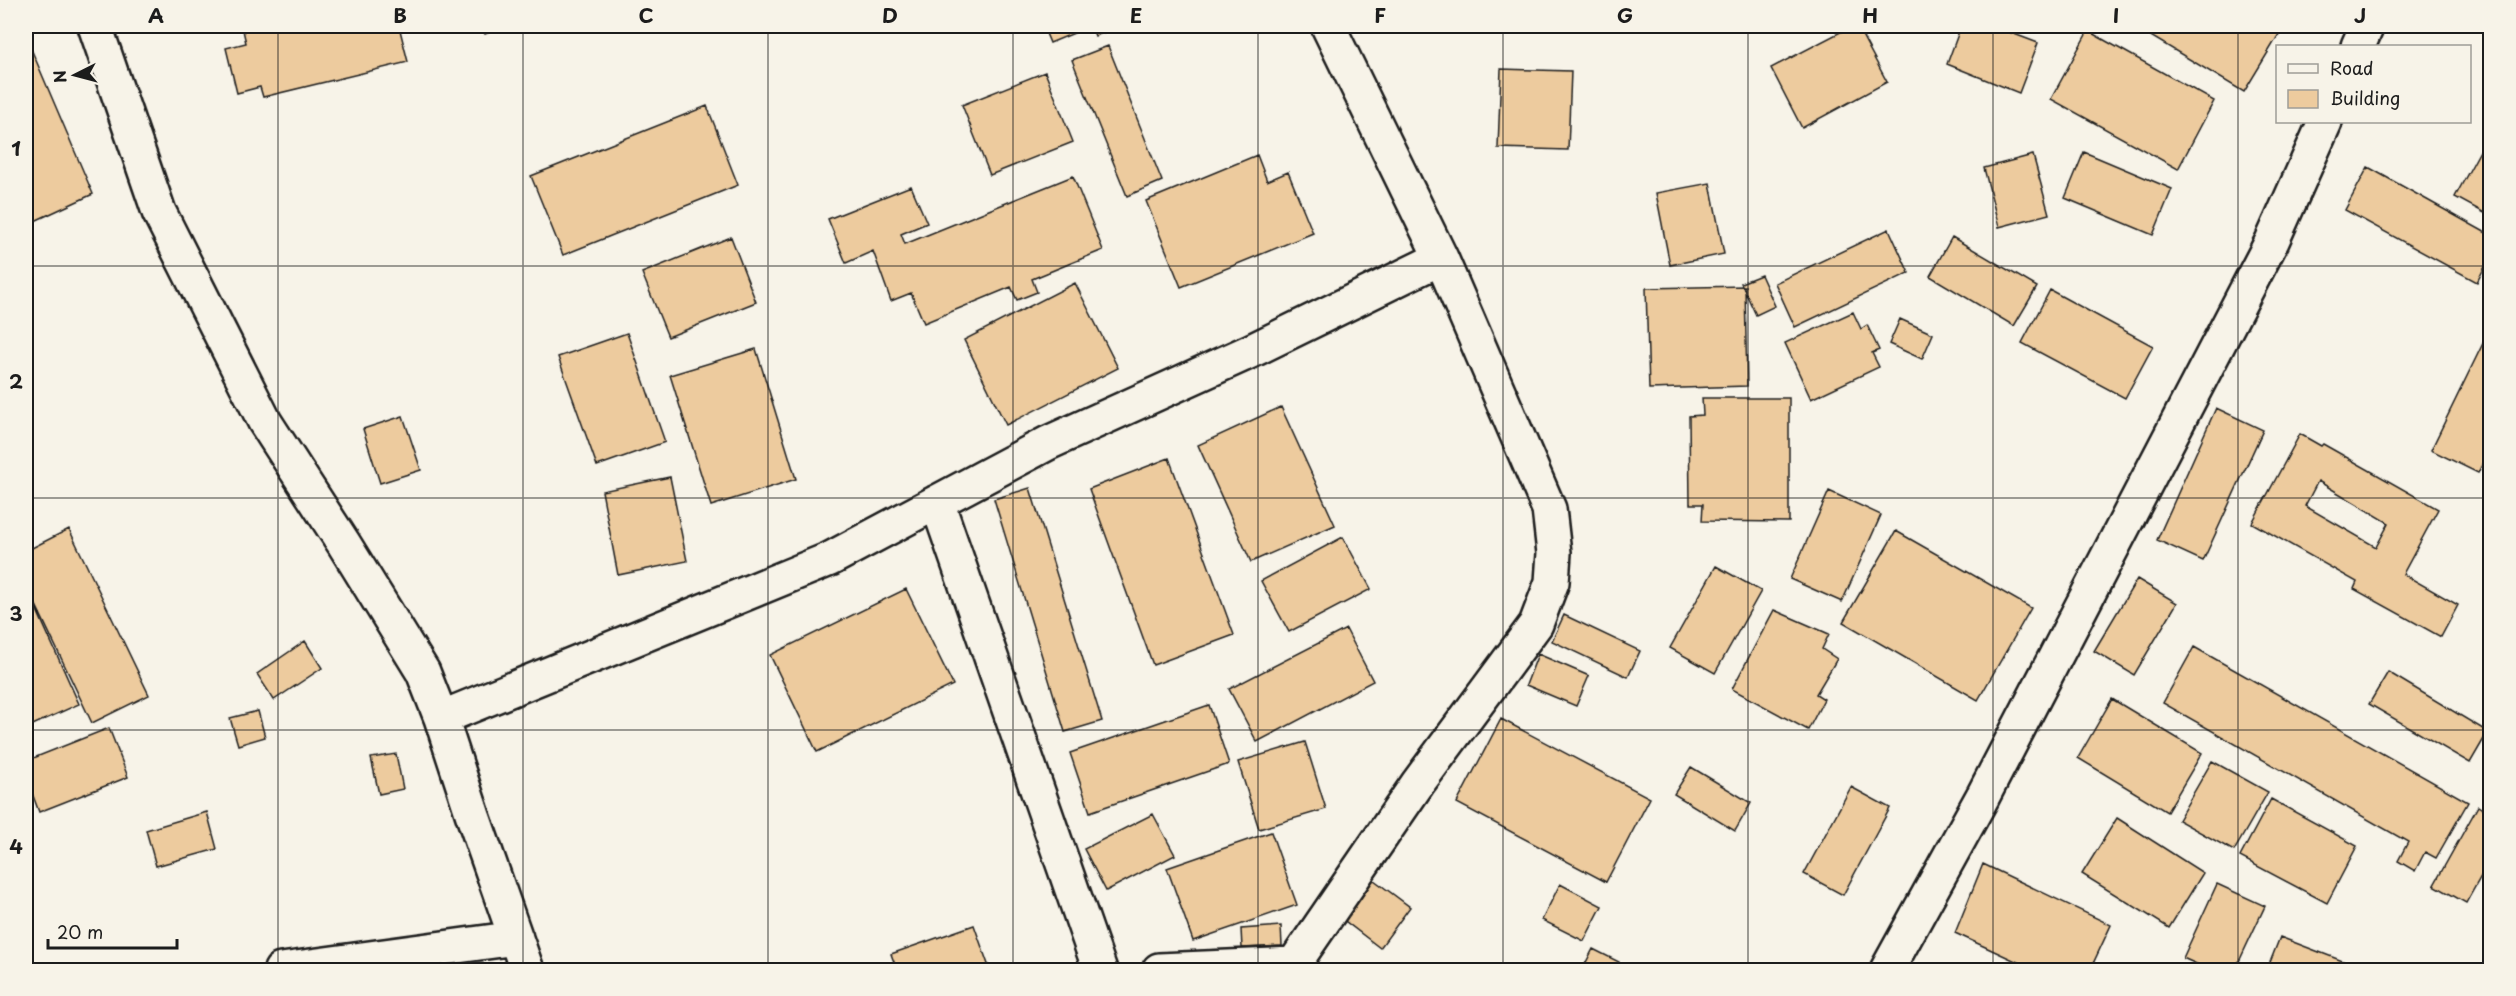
<svg xmlns="http://www.w3.org/2000/svg" width="2516" height="996" viewBox="0 0 2516 996" font-family="'Playpen Sans',sans-serif">
<style>
.building{fill:#edcb9e;stroke:#1c1c1c;stroke-width:1.5;fill-rule:evenodd}
.lines{fill:none;stroke-linecap:round;stroke-linejoin:round}
.minor-casing{stroke:#1c1c1c;stroke-width:38}
.minor{stroke:#f7f3e8;stroke-width:33}
.grid{fill:none;stroke:#1c1c1c;stroke-width:1.5;stroke-opacity:0.55}
.neatline{fill:none;stroke:#1c1c1c;stroke-width:2}
.grid-label{font-size:20px;text-anchor:middle;font-weight:bold;fill:#1c1c1c}
</style>
<rect width="100%" height="100%" fill="#f7f3e8"/>
<filter id="ink" filterUnits="userSpaceOnUse"><feTurbulence type="fractalNoise" baseFrequency=".0167" numOctaves="2"/><feDisplacementMap in="SourceGraphic" scale="12" xChannelSelector="R" yChannelSelector="G"/><feConvolveMatrix kernelMatrix="1 2 1 2 8 2 1 2 1" color-interpolation-filters="sRGB"/></filter>
<g filter="url(#ink)">
<path class="building" d="M242,26H399L408,62L263,97L260,87L237,93L226,48L246,43Z
M481,26H505L485,34Z
M1043,26H1082L1084,29L1050,43Z
M1091,26H1120L1095,36Z
M1852,26H1857L1887,82L1802,128L1771,68Z
M1961,26H1993L2038,43L2019,93L1947,64Z
M2134,26H2284L2244,92Z
M2088,31L2214,101L2178,169L2051,99Z
M26,37L93,194L26,225Z
M1108,46L1162,181L1127,196L1072,60Z
M1501,69L1571,71L1568,150L1498,148Z
M1045,72L1073,142L990,175L962,105Z
M707,106L738,185L563,255L531,176Z
M2487,138L2490,140V216L2455,197Z
M2084,152L2172,189L2153,235L2065,198Z
M1257,155L1267,181L1288,172L1313,233L1181,287L1146,201Z
M2033,155L2049,214L1999,227L1984,168Z
M2368,167L2490,235V257L2477,282L2345,210Z
M1073,176L1103,250L1032,279L1037,292L1017,300L1011,287L924,323L911,293L891,301L873,251L846,263L828,219L911,186L927,223L901,234L905,244Z
M1710,183L1724,254L1670,265L1656,193Z
M1889,229L1909,273L1795,327L1775,283Z
M731,237L756,302L668,337L642,273Z
M1952,237L2037,287L2014,326L1930,276Z
M1761,275L1775,306L1756,315L1741,283Z
M1075,283L1118,368L1006,425L964,340Z
M1745,286L1747,386L1649,389L1646,288Z
M2050,290L2153,346L2125,398L2022,343Z
M1853,312L1861,329L1867,325L1879,350L1872,353L1879,367L1811,399L1785,343Z
M1900,319L1933,334L1922,359L1889,344Z
M2490,329V447L2478,473L2431,450Z
M627,333L665,442L597,466L558,357Z
M756,349L796,479L711,506L670,375Z
M1702,398H1789V522L1702,521L1703,504H1690L1689,416L1703,415Z
M1281,407L1335,525L1251,562L1198,445Z
M2216,408L2263,430L2203,561L2157,540Z
M403,416L421,470L380,483L363,429Z
M2300,434L2321,446L2323,444L2438,509L2403,574L2458,605L2441,637L2354,589L2357,582L2252,523ZM2318,481L2389,523L2376,547L2305,506Z
M1169,458L1234,635L1153,665L1089,489Z
M670,477L687,561L618,575L602,491Z
M1030,488L1102,721L1065,732L994,499Z
M1829,491L1881,515L1842,602L1790,579Z
M69,529L149,695L92,723L26,584V551Z
M1896,531L2031,608L1978,700L1843,622Z
M1343,537L1371,589L1289,632L1261,581Z
M1716,566L1761,591L1715,673L1670,648Z
M2137,579L2177,603L2134,675L2094,651Z
M26,586L79,704L26,728Z
M906,589L953,685L817,752L770,655Z
M1774,610L1829,634L1822,649L1837,659L1816,694L1824,699L1808,730L1732,689Z
M1564,615L1640,651L1628,677L1552,641Z
M1346,629L1373,681L1257,742L1229,689Z
M305,641L322,668L274,700L257,674Z
M2194,647L2468,802L2436,858L2425,852L2415,871L2398,861L2408,842L2163,703Z
M1538,654L1589,676L1576,706L1526,685Z
M2388,672L2488,732L2470,763L2369,704Z
M2112,699L2202,753L2167,812L2078,758Z
M1209,705L1229,764L1090,812L1070,753Z
M258,711L265,737L238,745L230,718Z
M1501,719L1650,798L1606,882L1457,803Z
M109,728L128,777L39,812L26,777V761Z
M1305,742L1326,809L1259,829L1238,762Z
M396,754L403,789L379,794L371,758Z
M2212,761L2268,792L2234,851L2178,820Z
M1691,767L1751,803L1735,831L1674,794Z
M1851,787L1890,808L1843,895L1804,874Z
M2271,799L2357,846L2327,903L2240,857Z
M2478,806L2490,814V860L2466,903L2434,885Z
M207,812L217,849L156,866L146,830Z
M1153,814L1175,855L1106,891L1084,849Z
M2117,818L2203,873L2169,928L2082,874Z
M1271,832L1297,905L1193,941L1167,868Z
M1983,864L2111,925L2090,970H2035L1955,933Z
M1370,877L1410,907L1380,948L1341,918Z
M1560,884L1602,906L1584,941L1542,920Z
M2217,884L2265,906L2235,970H2210L2183,958Z
M974,925L990,970H897L891,954Z
M1281,926L1282,946L1242,948L1241,929Z
M2280,937L2366,970H2267Z
M1593,949L1619,962L1615,970H1582Z"/>
<g class="lines">
<defs>
<path id="minor" d="M95,26L159,212L265,422L344,544L423,672L441,718L473,816L527,970
M2358,46L2367,26
M937,502L1100,970
M441,718L830,559L1048,443L1251,351L1441,258
M281,970L516,938
M1159,970L1294,964L1418,783L1536,624L1552,582L1554,553L1549,509L1441,258L1328,26
M1887,970L1983,796L2272,241L2325,122"/>
</defs>
<use href="#minor" class="minor-casing"/>
<use href="#minor" class="minor"/>
</g>
</g>
<path class="grid" d="M278,26V970M523,26V970M768,26V970M1013,26V970M1258,26V970M1503,26V970M1748,26V970M1993,26V970M2238,26V970M26,266H2490M26,498H2490M26,730H2490"/>
<rect width="2516" height="996" fill="none" stroke="#f7f3e8" stroke-width="66"/>
<rect x="2276" y="45" width="195" height="78" fill="#f7f3e8" stroke="#9f9d96" stroke-width="1.5"/>
<rect x="2288" y="64" width="30" height="9" fill="#f7f3e8" stroke="#9f9d96" stroke-width="1.5"/>
<text x="2330" y="75" font-size="18" fill="#1c1c1c">Road</text>
<rect x="2288" y="90" width="30" height="18" fill="#edcb9e" stroke="#9f9d96" stroke-width="1.5"/>
<text x="2330" y="105" font-size="18" fill="#1c1c1c">Building</text>
<g transform="translate(75 75) rotate(264)" stroke="#f7f3e8" stroke-width="4.5" paint-order="stroke">
<path d="M0-4.5L10 22L0 15L-10 22Z" fill="#1c1c1c"/>
<text y="-9" font-size="16" font-weight="bold" text-anchor="middle" fill="#1c1c1c">N</text>
</g>
<path d="M48 939v9h129v-9" fill="none" stroke="#1c1c1c" stroke-width="3"/>
<text x="57" y="939" font-size="18" fill="#1c1c1c" stroke="#f7f3e8" stroke-width="4.5" paint-order="stroke">20 m</text>
<rect x="33" y="33" width="2450" height="930" class="neatline"/>
<g class="grid-label">
<text x="156" y="23">A</text>
<text x="400" y="23">B</text>
<text x="646" y="23">C</text>
<text x="890" y="23">D</text>
<text x="1136" y="23">E</text>
<text x="1380" y="23">F</text>
<text x="1625" y="23">G</text>
<text x="1870" y="23">H</text>
<text x="2116" y="23">I</text>
<text x="2360" y="23">J</text>
<text x="16" y="156">1</text>
<text x="16" y="389">2</text>
<text x="16" y="621">3</text>
<text x="16" y="854">4</text>
</g>
</svg>
